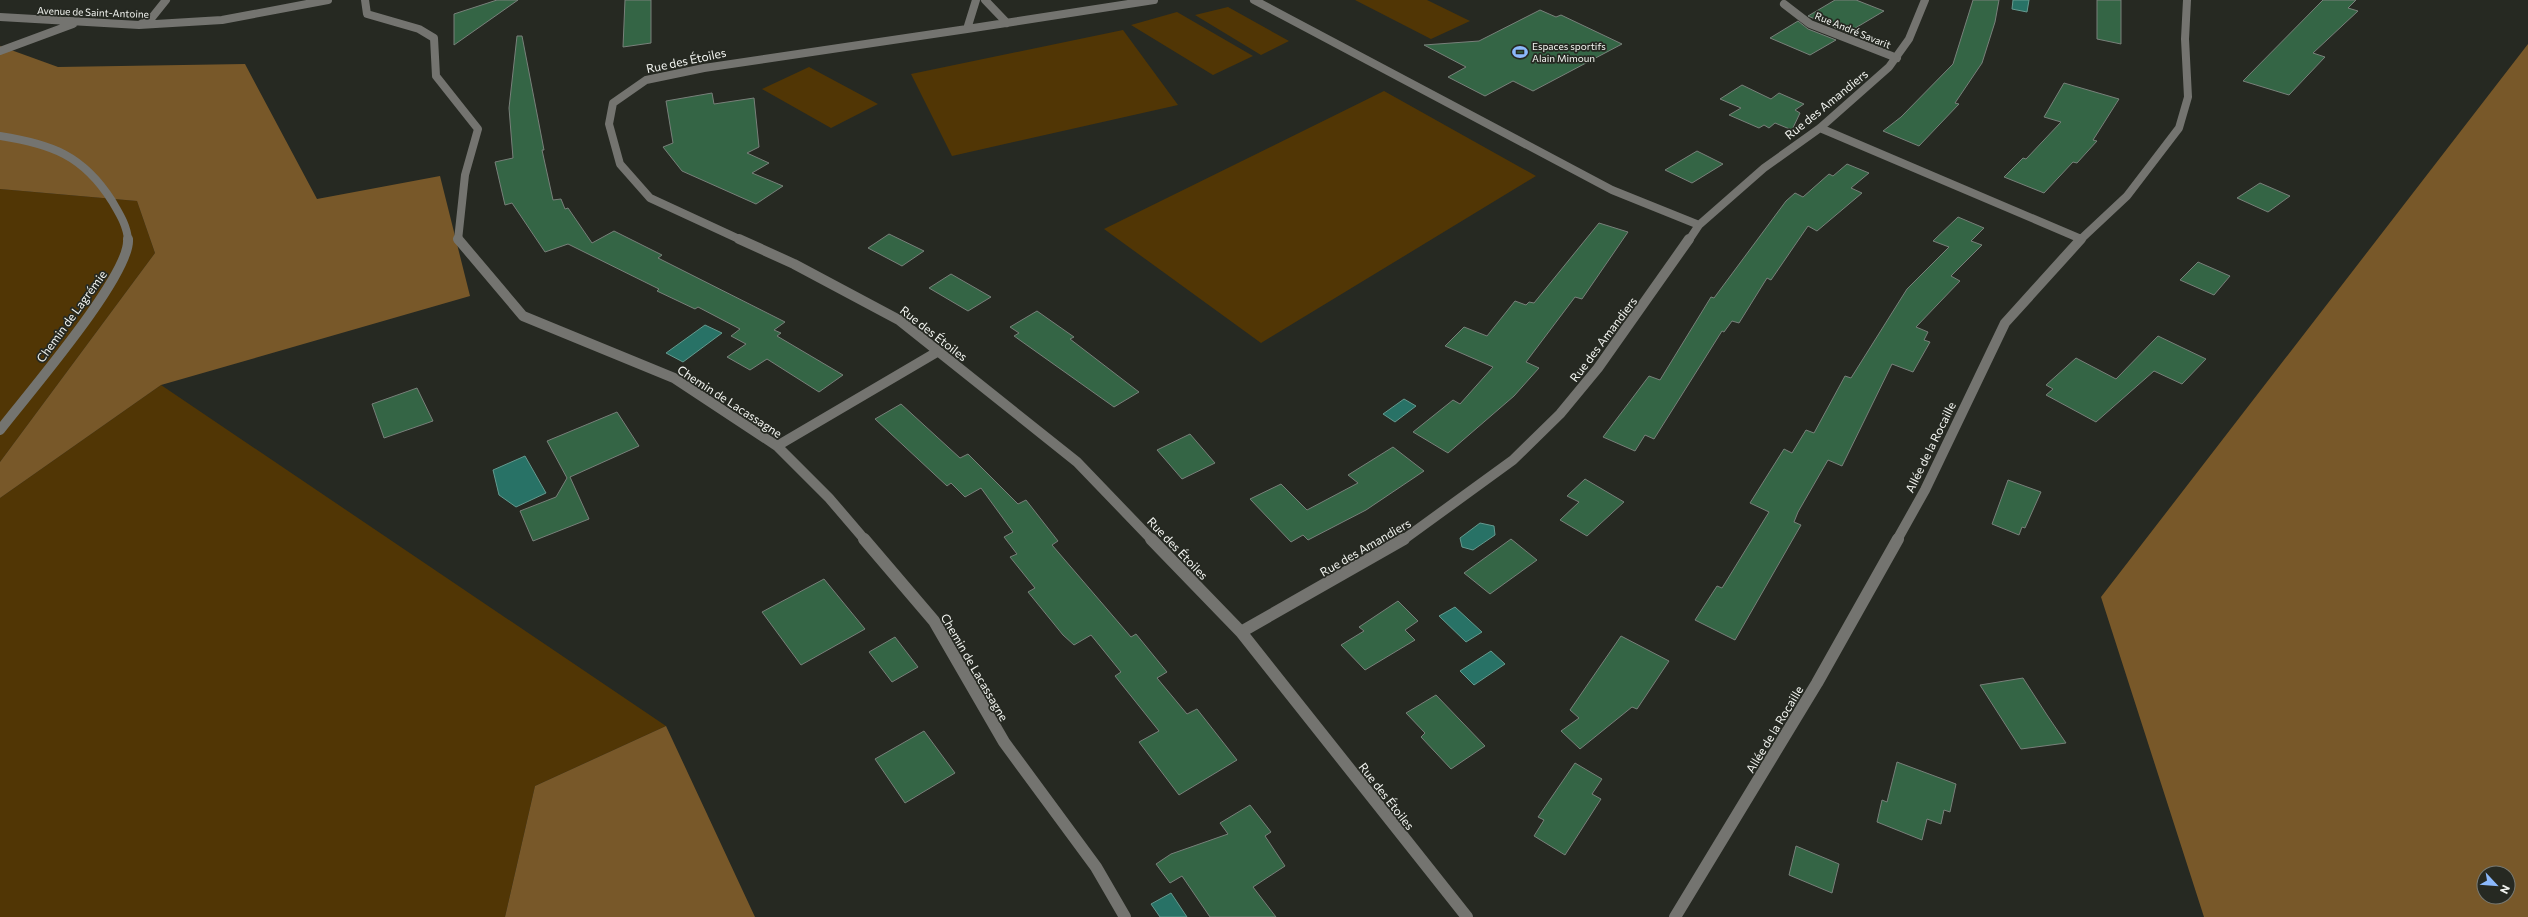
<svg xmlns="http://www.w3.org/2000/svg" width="2528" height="917" viewBox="0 0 2528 917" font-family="Commissioner,sans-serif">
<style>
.green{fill:#513605}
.forest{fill:#785829;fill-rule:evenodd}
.water{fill:#287266;stroke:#65998f}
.building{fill:#346545;stroke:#78807a}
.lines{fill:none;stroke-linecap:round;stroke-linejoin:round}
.minor-far2{stroke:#747470;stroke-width:8}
.minor-far1{stroke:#747470;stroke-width:10}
.minor{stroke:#747470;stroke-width:12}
.labels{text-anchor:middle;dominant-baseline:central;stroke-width:3.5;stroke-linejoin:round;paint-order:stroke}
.far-street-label{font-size:10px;fill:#f2f4f0;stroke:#262922}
.far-poi-label{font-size:10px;fill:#f2f4f0;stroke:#262922;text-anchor:start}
.street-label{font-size:12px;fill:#f2f4f0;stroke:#262922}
</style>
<rect width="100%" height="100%" fill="#262922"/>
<path class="green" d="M1355,0H1427L1470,21L1431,39Z
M1228,7L1289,41L1261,55L1195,15Z
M1177,12L1253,56L1213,75L1131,25Z
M1123,30L1178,105L952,156L911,74Z
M809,67L878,104L831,128L762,89Z
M1384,91L1536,176L1261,343L1104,229Z
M0,189L137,201L155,253L0,462Z
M161,385L666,726L535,786L505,917H0V498Z"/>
<path class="forest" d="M2528,44V917H2204L2101,597ZM2484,873H2508V897H2484Z
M0,46L58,67L245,64L317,199L440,176L470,296L161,385L0,498V462L155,253L137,201L0,189Z
M666,726L755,917H505L535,786Z"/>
<path class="water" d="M2013,0H2029L2027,12L2012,9Z
M705,325L722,333L683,362L666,353Z
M1404,399L1416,406L1395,422L1383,414Z
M525,456L546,493L516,507L499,495L493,470Z
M1480,523L1494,526L1495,535L1473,550L1462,547L1460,538Z
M1455,607L1482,632L1466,642L1439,616Z
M1491,651L1505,664L1474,685L1460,671Z
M1171,893L1187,917H1160L1151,904Z"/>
<path class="building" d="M497,0H518L454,45V14Z
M625,0H651V43L623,47Z
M1835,0H1856L1884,11L1847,33L1808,16Z
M1973,0H1999L1995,22L1982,63L1955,103L1959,104L1919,146L1883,131L1901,117L1953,64Z
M2097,0H2121V44L2097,39Z
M2323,0H2356L2348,8L2358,11L2313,53L2325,57L2289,95L2243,81Z
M1540,10L1556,17L1561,15L1622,44L1533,91L1513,81L1485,96L1448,77L1466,67L1424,45L1479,41Z
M1798,21L1808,29L1836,40L1810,55L1770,38Z
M517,36H522L544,150H542L553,200L561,199L565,209L568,208L592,243L614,231L662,255L658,258L785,322L774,330L781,333L777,336L843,375L819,392L767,359L750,370L727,357L746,344L731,336L740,329L698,307L695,309L657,291L659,289L568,244L545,252L512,203L505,205L495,162L513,158L509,108Z
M2064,83L2119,99L2093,140L2097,141L2077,163L2073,162L2044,193L2004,177L2023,158L2026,159L2061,122L2044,117Z
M1742,85L1771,99L1779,93L1804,104L1795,110L1800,113L1792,130L1775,123L1769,128L1764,125L1759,128L1729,115L1741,108L1720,99Z
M712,93L714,104L754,98L759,147L747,153L769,163L752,173L783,186L756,204L682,171L663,147L673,143L666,101Z
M1697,151L1723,164L1692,183L1665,170Z
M1847,164L1869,173L1851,188L1862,193L1817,231L1808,226L1771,280L1767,278L1739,323L1732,321L1724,332L1722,331L1654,439L1645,435L1635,451L1603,437L1649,376L1660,380L1711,297L1714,298L1786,201L1795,193L1803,197L1829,174L1833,176Z
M2260,183L2290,196L2268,212L2237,198Z
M1958,217L1984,228L1971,241L1982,245L1951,276L1960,281L1916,327L1928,332L1924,340L1930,342L1913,372L1892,364L1842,466L1828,460L1798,512L1794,522L1801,525L1735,640L1695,620L1717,586L1722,588L1769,512L1750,503L1784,449L1792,453L1806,430L1814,433L1845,376L1851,378L1907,289L1949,247L1933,241Z
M1599,223L1628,232L1582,299L1575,297L1526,362L1539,368L1514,396L1448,453L1413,432L1453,400L1460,404L1493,367L1445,346L1464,327L1487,336L1515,301L1526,305L1529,302L1534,303Z
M889,234L924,251L902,266L868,248Z
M2198,262L2230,276L2214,295L2180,280Z
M951,274L991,297L968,311L929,288Z
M1037,311L1074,337L1070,339L1139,392L1114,407L1014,336L1019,333L1010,327Z
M2158,336L2206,359L2182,384L2154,371L2096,422L2046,395L2053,389L2046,385L2076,358L2116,379Z
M417,388L433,421L384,438L372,404Z
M901,404L960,458L968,454L1018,504L1026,500L1058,541L1052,545L1131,637L1136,634L1167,672L1157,678L1187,714L1197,709L1237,760L1179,795L1139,742L1159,731L1115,676L1121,672L1091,635L1074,645L1063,635L1028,592L1035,588L1010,557L1017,554L1004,537L1013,532L981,488L965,497L951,483L947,486L875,419Z
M617,412L639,446L570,477L589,519L533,541L520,511L556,497L567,478L547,441Z
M1190,434L1215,463L1182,479L1157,450Z
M1393,447L1424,471L1366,510L1308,540L1303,535L1291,542L1250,499L1281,484L1307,510L1358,483L1348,475Z
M1585,479L1624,502L1587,536L1560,520L1579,502L1567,496Z
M2008,480L2041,492L2025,528L2022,527L2019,535L1992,524Z
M1511,539L1537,560L1490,594L1464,573Z
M824,579L865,629L801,665L762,612Z
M1398,601L1418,621L1405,630L1415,640L1365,670L1341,645L1364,631L1359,627Z
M1621,636L1669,661L1637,709L1632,707L1580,749L1561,731L1579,718L1570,710Z
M895,637L918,667L892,682L869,652Z
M2023,678L2047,715L2066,743L2021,749L1980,685Z
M1436,695L1485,746L1451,769L1421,737L1425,733L1406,713Z
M924,731L955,773L905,803L875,759Z
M1897,762L1956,784L1950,812L1944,810L1941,824L1927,819L1922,840L1877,822L1882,800L1887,802Z
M1575,763L1602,779L1592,794L1601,799L1565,855L1534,836L1544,820L1538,817Z
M1250,805L1271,832L1265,836L1285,866L1253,887L1276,917H1210L1182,876L1170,883L1156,864L1171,854L1228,834L1220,823Z
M1796,846L1839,864L1832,893L1789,875Z"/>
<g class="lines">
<path class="minor-far2" d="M365,0L367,14L419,29L434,38L436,76L478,129L465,175L458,240
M985,0L1007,23
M1254,0L1612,190L1699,225
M1784,4L1810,24L1897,58
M0,17L139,25L222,20L328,0
M141,24L150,20L166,0
M967,29L1154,0
M0,51L73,24
M1820,128L2081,239
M0,136C51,144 83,155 112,201C119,213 127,225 128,240
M741,240L650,198L620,164L609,124L613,103L646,80L704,68L967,29L976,0
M1689,240L1699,225L1764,168L1820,128L1889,67L1909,39L1925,0
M2080,240L2127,196L2179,128L2188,97L2185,39L2187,0"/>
<path class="minor-far1" d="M458,239L523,316L674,378L777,446L829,498L865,540
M739,239L794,264L899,320L1077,462L1152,540
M0,430C26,396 131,275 128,239
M777,446L937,352
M1403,540L1513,460L1560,414L1598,368L1689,239
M1897,540L1925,490L2005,323L2081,239"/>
<path class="minor" d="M864,539L934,621L1004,742L1096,867L1125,917
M1151,539L1241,632L1467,917
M1241,632L1404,539
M1675,917L1817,683L1898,539"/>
</g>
<defs>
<symbol id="stadium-bare" viewBox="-9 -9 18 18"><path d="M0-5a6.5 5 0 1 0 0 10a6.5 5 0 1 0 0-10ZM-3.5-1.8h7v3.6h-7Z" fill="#8cb9fc" stroke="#262922" stroke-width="2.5" paint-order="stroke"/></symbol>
</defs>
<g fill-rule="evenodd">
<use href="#stadium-bare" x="1509" y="41" width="22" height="22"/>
</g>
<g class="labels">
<g class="far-street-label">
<text transform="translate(93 12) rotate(2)">Avenue de Saint-Antoine</text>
<text transform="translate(1853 30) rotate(22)">Rue André Savarit</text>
</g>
<g class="far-poi-label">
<text x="1532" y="46">Espaces sportifs<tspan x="1532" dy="12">Alain Mimoun</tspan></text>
</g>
<g class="street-label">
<text transform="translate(686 60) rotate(-12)">Rue des Étoiles</text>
<text transform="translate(1826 104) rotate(-39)">Rue des Amandiers</text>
<text transform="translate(71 316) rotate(-54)">Chemin de Lagrémie</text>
<text transform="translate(934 333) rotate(38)">Rue des Étoiles</text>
<text transform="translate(1603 339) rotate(-53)">Rue des Amandiers</text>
<text transform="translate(730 401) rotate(33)">Chemin de Lacassagne</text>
<text transform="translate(1930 447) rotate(-64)">Allée de la Rocaille</text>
<text transform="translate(1365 547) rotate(-30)">Rue des Amandiers</text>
<text transform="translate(1178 548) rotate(46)">Rue des Étoiles</text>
<text transform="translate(975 667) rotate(60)">Chemin de Lacassagne</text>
<text transform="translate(1774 729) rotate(-59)">Allée de la Rocaille</text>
<text transform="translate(1387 796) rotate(52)">Rue des Étoiles</text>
</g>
</g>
<g transform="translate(2496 885) rotate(116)"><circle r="19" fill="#262922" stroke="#787a74"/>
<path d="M0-3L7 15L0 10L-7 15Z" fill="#8cb9fc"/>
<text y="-6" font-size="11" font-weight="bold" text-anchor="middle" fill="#f2f4f0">N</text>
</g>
</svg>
